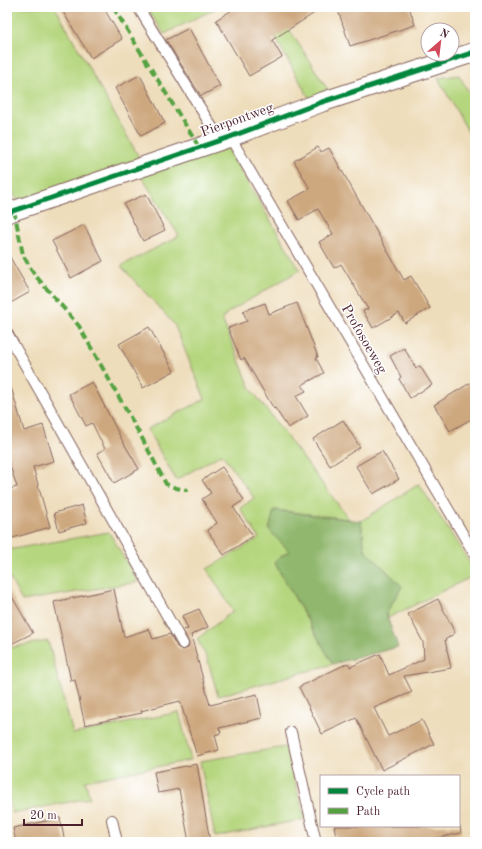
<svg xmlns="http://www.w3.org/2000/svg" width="482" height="849" viewBox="0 0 482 849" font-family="'Old Standard TT',serif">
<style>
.green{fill:#b5d67e;stroke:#807a54}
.forest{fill:#90b76d;stroke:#6d6b4c}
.building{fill:#cda77e}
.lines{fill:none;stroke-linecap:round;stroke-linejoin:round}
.service-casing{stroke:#83625d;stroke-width:12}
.minor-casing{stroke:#83625d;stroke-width:21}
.service{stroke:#fff;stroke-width:10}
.minor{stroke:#fff;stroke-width:19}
.quiet{stroke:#56a243;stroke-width:4;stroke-dasharray:8 4;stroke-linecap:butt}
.cycleway-casing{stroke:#fff;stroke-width:8}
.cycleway{stroke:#00873e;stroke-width:5}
.labels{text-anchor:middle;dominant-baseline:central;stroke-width:3;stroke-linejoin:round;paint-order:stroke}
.street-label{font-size:14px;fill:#4a1f2b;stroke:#fff}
</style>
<rect width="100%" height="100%" fill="#fff"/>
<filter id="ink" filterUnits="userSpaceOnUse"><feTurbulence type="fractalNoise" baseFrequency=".025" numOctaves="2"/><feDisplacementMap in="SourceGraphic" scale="8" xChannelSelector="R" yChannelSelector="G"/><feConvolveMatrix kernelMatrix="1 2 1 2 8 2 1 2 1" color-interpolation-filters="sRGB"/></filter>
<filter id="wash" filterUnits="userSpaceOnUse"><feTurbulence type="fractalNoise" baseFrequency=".012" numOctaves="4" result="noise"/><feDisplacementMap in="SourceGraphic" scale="16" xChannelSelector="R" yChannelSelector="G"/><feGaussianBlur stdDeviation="0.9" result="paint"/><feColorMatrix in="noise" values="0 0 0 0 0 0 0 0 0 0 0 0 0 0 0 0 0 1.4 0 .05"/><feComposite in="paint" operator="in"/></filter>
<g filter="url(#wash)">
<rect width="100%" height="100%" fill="#edb"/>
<path class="green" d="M7,7H55L140,159L18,202L7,181Z
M146,7H219L164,34Z
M258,7H275L330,93L309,98Z
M459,75L475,103V144L438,78Z
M227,148L300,270L227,313L222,319L251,389L349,519L275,510L289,551L274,562L333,664L218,696L207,658L197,639L233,611L207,569L259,538L240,508L254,498L222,454L176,480L147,429L205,399L174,324L121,266L179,236L141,176Z
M419,484L475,571V575L388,618L386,614L402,586L365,550L361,521Z
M109,532L138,582L22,601L7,573V550Z
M48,641L73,734L179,712L191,760L85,781L90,798L12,813L7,794V648Z
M285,747L305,819L215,837L200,761Z"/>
<path class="forest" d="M274,510L361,521L365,550L402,586L386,614L398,647L333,664L274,562L289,551L269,530Z"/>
<g id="blocks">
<path class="building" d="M60,7H103L122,39L91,58Z
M237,7H324L272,40L282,57L249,76L216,20Z
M337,7H409L415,25L350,46Z
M189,28L220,86L201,96L166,40Z
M140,75L165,123L141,136L115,88Z
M318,147L321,152L329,148L404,280L411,276L430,308L405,323L399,313L373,328L363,311L368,309L341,264L334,268L319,242L333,234L318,209L299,220L288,201L310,189L294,161Z
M146,194L165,230L143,241L124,204Z
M84,225L103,261L71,278L52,241Z
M7,252L30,292L7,305Z
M265,303L269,314L297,303L318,357L316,358L324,373L302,385L306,391L296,396L308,416L288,428L275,408L274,409L244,358L241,360L228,328L247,321L243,311Z
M149,327L174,371L143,388L119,344Z
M404,348L416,368L420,366L432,385L410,398L399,379L401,377L390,356Z
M475,380V417L450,431L434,405Z
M92,382L122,440L139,469L114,483L97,453L105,449L92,423L86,426L69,394Z
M11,387L24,431L43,425L54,461L33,467L50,527L13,538L7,520V490L17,487L7,457V388Z
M343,420L360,447L330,466L313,439Z
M382,451L399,479L373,494L356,466Z
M222,467L244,500L233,507L253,536L224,555L207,530L217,523L202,499L211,493L202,480Z
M82,505L87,523L59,531L54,513Z
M7,588L33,633L7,646Z
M114,589L124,637L149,629L153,639L170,634L177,647L183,650L188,648L189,644L183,630L188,629L182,616L199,609L208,627L191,635L210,705L257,694L262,718L219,728L221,733L215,735L219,750L197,756L180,701L141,711L142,713L85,725L75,680L71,681L54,602Z
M438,599L455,633L445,640L451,668L404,676L412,692L374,708L388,736L422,720L434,744L382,770L356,718L322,734L299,687L348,663L350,667L380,654L389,675L424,659L423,642L408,614Z
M197,764L210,842H189L179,789L158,793L154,772Z
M60,818L65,842H16L13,828Z
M334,826H460L461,833L419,842H337Z"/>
</g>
</g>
<g filter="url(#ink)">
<use href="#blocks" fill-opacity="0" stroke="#83625d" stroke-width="1"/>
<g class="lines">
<defs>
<path id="service" d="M138,7L220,140
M230,137L475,555
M7,333L183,644
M291,732L316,842
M112,820L117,842"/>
<path id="minor" d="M7,213L230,137L322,102L475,52"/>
</defs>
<use href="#service" class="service-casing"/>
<use href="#minor" class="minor-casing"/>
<use href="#service" class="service"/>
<use href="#minor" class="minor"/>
<path class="quiet" d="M113,7L199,147
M14,210L23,255L34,274L79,326L143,440L166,484L176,488L188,490"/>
<defs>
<path id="cycleway" d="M7,213L230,137L322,102L475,52"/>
</defs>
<use href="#cycleway" class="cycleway-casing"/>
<use href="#cycleway" class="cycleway"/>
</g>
</g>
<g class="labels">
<g class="street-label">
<text transform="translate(237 120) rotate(-20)">Pierpontweg</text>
<text transform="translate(364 339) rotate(60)">Profosoeweg</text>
</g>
</g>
<rect width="482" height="849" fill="none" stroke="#fff" stroke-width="24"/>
<rect x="320" y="775" width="140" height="52" fill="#ffffff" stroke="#b7a5aa"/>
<rect x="328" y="788" width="20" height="6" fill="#00873e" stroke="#b7a5aa"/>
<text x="356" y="795" font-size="12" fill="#4a1f2b">Cycle path</text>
<rect x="328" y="808" width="20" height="6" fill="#56a243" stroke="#b7a5aa"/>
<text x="356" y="815" font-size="12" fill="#4a1f2b">Path</text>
<g transform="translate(440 42) rotate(28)"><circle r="19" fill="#ffffff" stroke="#b7a5aa"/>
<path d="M0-3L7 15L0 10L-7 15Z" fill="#d1495b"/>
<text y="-6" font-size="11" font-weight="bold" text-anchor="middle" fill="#4a1f2b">N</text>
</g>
<path d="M24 819v6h58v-6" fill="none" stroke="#4a1f2b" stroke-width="2"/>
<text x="30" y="819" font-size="12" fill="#4a1f2b" stroke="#ffffff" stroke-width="3" paint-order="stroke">20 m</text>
</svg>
